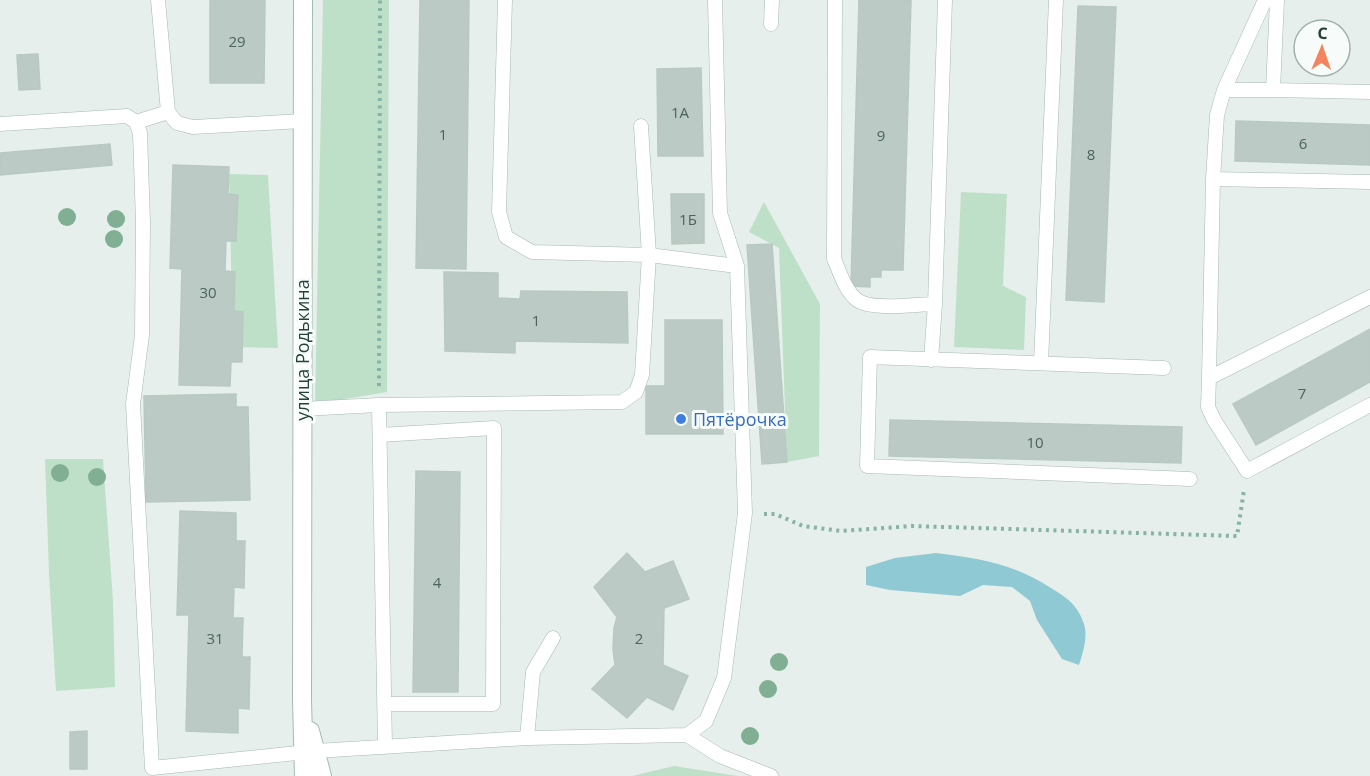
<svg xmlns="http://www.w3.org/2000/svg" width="1370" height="776" viewBox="0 0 1370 776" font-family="'Open Sans',sans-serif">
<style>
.green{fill:#bfe0c8}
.water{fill:#8ec9d4}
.building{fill:#bbcac4;stroke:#b8c9c2;stroke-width:1.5}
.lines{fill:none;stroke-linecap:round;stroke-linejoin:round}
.service-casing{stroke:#a8b8b2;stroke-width:15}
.secondary-casing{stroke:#a4bbb3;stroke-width:20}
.path{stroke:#86b3a5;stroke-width:4;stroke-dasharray:3 4.5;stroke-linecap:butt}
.service{stroke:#fff;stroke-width:14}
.secondary{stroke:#fff;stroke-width:18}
.tree{fill:#80af93}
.shop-dot{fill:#3f7fe0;stroke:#f7fbf9;stroke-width:2}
.labels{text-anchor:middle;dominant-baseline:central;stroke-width:6;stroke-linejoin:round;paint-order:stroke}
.number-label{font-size:15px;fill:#4a645c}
.street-label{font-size:18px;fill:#24423a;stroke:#f7fbf9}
.shop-label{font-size:18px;fill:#366cbe;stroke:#f7fbf9;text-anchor:start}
</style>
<rect width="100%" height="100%" fill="#e6efeb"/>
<path class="green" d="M323,0H389L387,392L315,404Z
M229,174L268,175L278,348L233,347Z
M961,192L1007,194L1003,286L1026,297L1024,350L954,347Z
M764,202L820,304L819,456L787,462L779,248L749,232Z
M45,459H103L113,601L115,687L56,691L49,574Z
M674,766L738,776H632Z"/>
<path class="water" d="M936,553C981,559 1012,563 1051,588C1067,598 1077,604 1084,624C1088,636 1083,653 1079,665L1062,659L1037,620L1030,601L1012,587L983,585L960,596L890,590L866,585V567L895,558Z"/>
<path class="building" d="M210,0H265L264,83H210Z
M420,0H469L466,269L416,268Z
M859,0H911L903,270H881V277H870V287L851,286Z
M1078,6L1116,7L1104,302L1066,300Z
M38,54L40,89L19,90L17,55Z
M701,68L703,156H658L657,69Z
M1236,121L1370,125V165L1235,161Z
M110,144L112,165L0,175V153Z
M173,165L229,167L228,194L238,195L236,241H226L225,271L235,272L234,311L243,312L242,362H231L230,386L179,385L182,269L170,268Z
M671,194H704V243L672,244Z
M772,244L787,462L762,464L747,245Z
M444,272L498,273V298L520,299L521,291L627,292L628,343L515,341V353L445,351Z
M665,320H722L723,434H646V386H665Z
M1370,329V382L1256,445L1233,404Z
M236,394V407H248L250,500L146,502L144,396Z
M890,420L1182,427L1181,463L889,456Z
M416,471L460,472L458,692H413Z
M180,511L236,513V541H245L244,588L234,587L233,618H243L242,657H250L249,709L238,708V733L186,731L189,615H177Z
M627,553L645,572L673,561L689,599L664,608L663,665L688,676L673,710L647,697L627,718L592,689L615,665L613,649L614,628L617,617L594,587Z
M87,731V769H70V732Z"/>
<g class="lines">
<defs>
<path id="service" d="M158,0L168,112L177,123L193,127L302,121
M835,0L834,259C840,272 845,291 857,300C872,311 916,304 935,304L945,0
M1277,0L1273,90L1370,92
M771,24L772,0
M1224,90L1265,0
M1273,90H1224L1217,115L1213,179L1370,182
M136,122L168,112
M0,124L127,116L136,122L140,133L143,223L142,335L133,404L152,768L316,751L527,738L533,672L553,638
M641,126L649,255L737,266
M1370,297L1209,378L1208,407L1214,420L1247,471L1370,405
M931,360L935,304
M1041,363L1056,0
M1164,368L870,357L867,466L1190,479
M1209,378L1213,179
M379,405L385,747
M302,409L379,405L622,402L636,392L642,375L649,255L532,252L506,237L499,212L505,0
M380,435L494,428L493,704H384
M687,735L720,756L771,776
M527,738L687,735L706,721L724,678L745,513L737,266L720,213L715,0"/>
<path id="secondary" d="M303,0L302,700L304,776
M310,731L322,776"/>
</defs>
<use href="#service" class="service-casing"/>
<use href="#secondary" class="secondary-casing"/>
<path class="path" d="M379,386L380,0
M764,514H775L803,526L841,531L912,526L1237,536L1244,490"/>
<use href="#service" class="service"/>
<use href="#secondary" class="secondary"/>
</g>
<g class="tree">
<circle cx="67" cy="217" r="9"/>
<circle cx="116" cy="219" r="9"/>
<circle cx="114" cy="239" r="9"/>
<circle cx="60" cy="473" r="9"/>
<circle cx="97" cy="477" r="9"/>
<circle cx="779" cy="662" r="9"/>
<circle cx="768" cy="689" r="9"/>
<circle cx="750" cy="736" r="9"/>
</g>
<circle class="shop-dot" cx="681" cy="419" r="6"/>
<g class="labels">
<g class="number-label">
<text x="237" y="41">29</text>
<text x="680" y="112">1А</text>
<text x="443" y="134">1</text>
<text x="881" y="135">9</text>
<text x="1303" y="143">6</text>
<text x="1091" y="154">8</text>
<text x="688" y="219">1Б</text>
<text x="208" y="292">30</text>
<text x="536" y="320">1</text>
<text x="1302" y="393">7</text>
<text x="1035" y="442">10</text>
<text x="437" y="582">4</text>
<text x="215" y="638">31</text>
<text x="639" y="638">2</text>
</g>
<g class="street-label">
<text transform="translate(302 350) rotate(-90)">улица Родькина</text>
</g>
<g class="shop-label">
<text x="693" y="419">Пятёрочка</text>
</g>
</g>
<g transform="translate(1322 48) rotate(2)"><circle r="28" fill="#f7fbf9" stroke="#a3b1ad" stroke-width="1.5"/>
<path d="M0-4.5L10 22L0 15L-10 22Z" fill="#f4845f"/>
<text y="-9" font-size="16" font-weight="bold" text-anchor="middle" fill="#24423a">С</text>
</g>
</svg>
